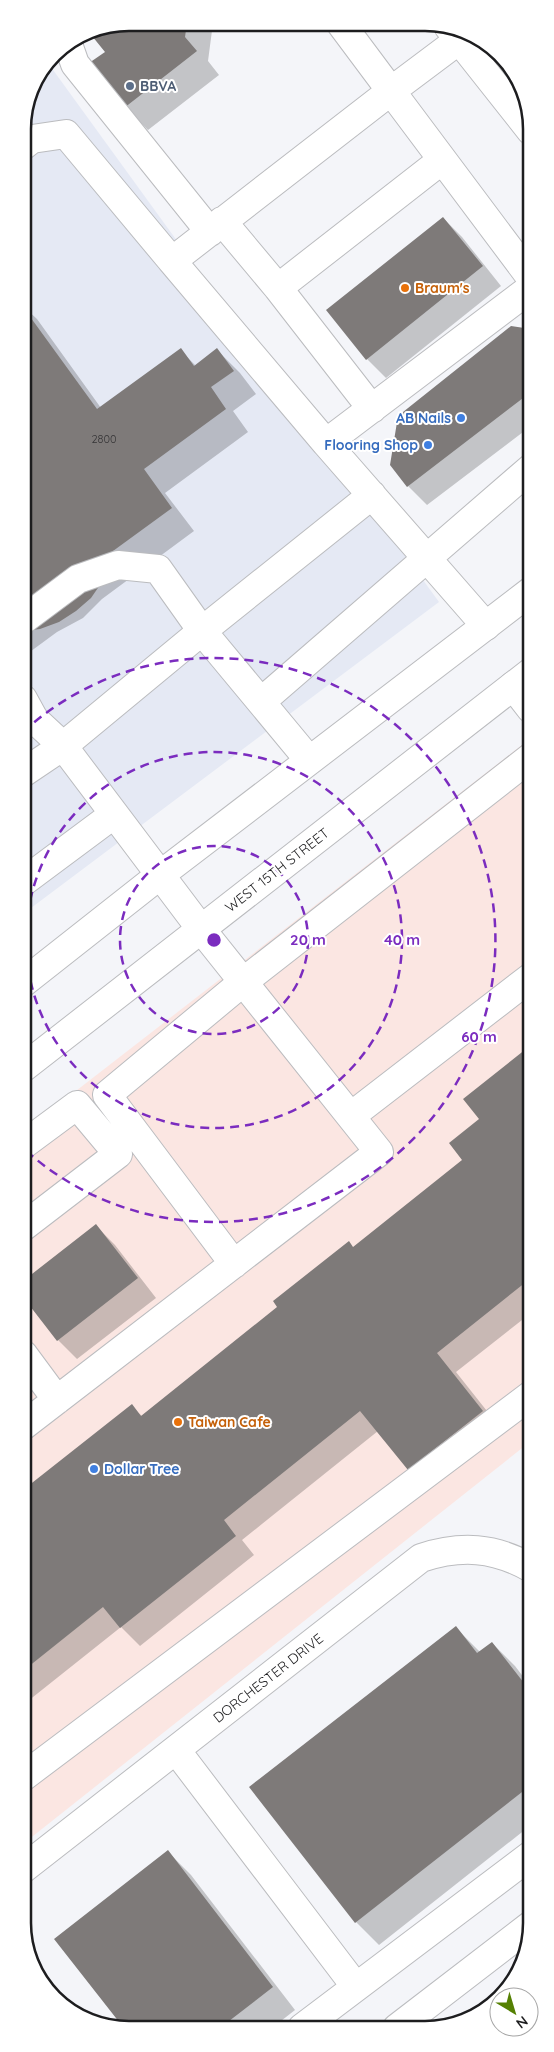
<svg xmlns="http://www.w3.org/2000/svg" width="554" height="2052" viewBox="0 0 554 2052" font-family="Quicksand,sans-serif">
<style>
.commercial{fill:#fbe6e2}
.built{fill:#e5e9f4}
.shadow{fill:#0003}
.building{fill:#7e7a79}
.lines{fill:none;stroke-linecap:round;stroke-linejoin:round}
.minor-casing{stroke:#bbbcbf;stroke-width:30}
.major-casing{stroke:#bbbcbf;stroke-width:30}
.minor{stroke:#fff;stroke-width:28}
.major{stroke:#fff;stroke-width:28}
.ring{fill:none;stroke:#7b2cbf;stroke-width:2.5;stroke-dasharray:9 6}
.service-dot{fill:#5c6f8a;stroke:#fff;stroke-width:2}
.food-dot{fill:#e8710a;stroke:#fff;stroke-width:2}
.shop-dot{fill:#3f7fe0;stroke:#fff;stroke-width:2}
.labels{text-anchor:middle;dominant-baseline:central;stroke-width:4;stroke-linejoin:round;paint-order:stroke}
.number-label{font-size:11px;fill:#353436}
.service-label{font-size:14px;font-weight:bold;fill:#4e5e75;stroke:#fff;text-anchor:start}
.food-label{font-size:14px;font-weight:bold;fill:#c56008;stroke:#fff;text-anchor:start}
.shop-label{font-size:14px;font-weight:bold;fill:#366cbe;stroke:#fff;text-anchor:end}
.street-label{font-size:14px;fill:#1d1d1f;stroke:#fff}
.rim{fill:none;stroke:#1d1d1f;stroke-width:2.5}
.centre{fill:#7b2cbf;stroke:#fff;stroke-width:2.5}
.ring-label{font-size:15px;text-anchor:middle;font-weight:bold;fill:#7b2cbf;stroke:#fff;stroke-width:4;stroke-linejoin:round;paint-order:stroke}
</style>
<rect width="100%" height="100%" fill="#f4f5f9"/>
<path class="commercial" d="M531,738V1441L23,1844V1132Z"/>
<path class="built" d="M48,63L439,602L23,914V123L31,88Z"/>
<path class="shadow" d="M130,22L213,23L208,61L219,75L148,130L125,107L106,52L89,30Z
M443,218L462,237L501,286L386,378L367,359L328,310Z
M23,306L37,319L101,408L180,350L196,366L217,350L240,373L256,394L233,411L248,432L165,493L194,531L102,599L83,618L57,632L23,657Z
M531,331V426L427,505L408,486Z
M531,1046V1313L456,1372L502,1430L428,1489L409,1469L378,1431L242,1540L254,1555L140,1646L121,1627L23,1705V1492L131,1406L142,1416L464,1160L481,1120Z
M96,1226L115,1245L156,1298L77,1359L58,1340L23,1295Z
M455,1627L480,1652L492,1643L515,1666L531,1687V1825L379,1945L356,1922Z
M168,1852L191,1875L295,2010L272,2028L124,2027L56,1939Z"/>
<path class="building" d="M130,23H187L185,37L197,51L124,108L89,63L105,52L88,31Z
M443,217L483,266L366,360L326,310Z
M23,307L97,409L181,348L194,366L217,348L234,371L211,387L226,409L144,469L172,508L113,551L102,582L91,598L76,611L59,622L40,629L23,631Z
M511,326L531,329V392L407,487L390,465L398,416Z
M531,1045V1278L437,1353L483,1411L408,1470L360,1411L224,1520L236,1536L120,1628L103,1607L23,1671V1490L132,1404L141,1416L277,1307L273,1301L349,1241L353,1247L462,1160L449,1143L479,1119L463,1099Z
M96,1224L138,1278L57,1341L23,1297V1281Z
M531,1449V1462L525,1454Z
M456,1626L477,1653L492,1642L531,1692V1785L355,1923L249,1787Z
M168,1850L273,1987L220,2028L123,2027L54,1939Z"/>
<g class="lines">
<defs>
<path id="minor" d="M459,40L391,91L531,278
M68,44L75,64L210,232
M23,146L32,139L66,134L172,261
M222,221L278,288
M372,409L278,288L442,160
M326,443L172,261L391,91L341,24
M23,620L78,579L118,565L158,569L202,631L372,495
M486,626L326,443L531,288
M513,686L531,709
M23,699L34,719L63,746L202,631L309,760
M262,701L531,468
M23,773L63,746L201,929L379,1152L23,1426
M23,882L113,815
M351,1116L531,977
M23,1145L77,1105L118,1154L23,1227
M234,1264L107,1095L243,982L531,757
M23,1354L57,1400
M176,1750L356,1987
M23,1777L531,1395
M23,1869L421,1558C461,1545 494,1547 531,1568
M302,2028L531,1855
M397,2028L531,1925"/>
<path id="major" d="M448,26L531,131
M23,983L160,875L531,591
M23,1068L531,672"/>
</defs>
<use href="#minor" class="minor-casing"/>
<use href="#major" class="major-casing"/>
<use href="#minor" class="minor"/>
<use href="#major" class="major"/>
</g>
<g class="ring">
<circle cx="214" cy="940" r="94"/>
<circle cx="214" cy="940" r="188"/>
<path d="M23 732A282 282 0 1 1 23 1148"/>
</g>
<circle class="service-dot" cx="130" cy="86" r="5"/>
<g class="food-dot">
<circle cx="405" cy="288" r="5"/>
<circle cx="178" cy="1422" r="5"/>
</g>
<g class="shop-dot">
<circle cx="461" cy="418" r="5"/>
<circle cx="428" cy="445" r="5"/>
<circle cx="94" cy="1469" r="5"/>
</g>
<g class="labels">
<g class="number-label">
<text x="104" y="439">2800</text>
</g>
<g class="service-label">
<text x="140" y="86">BBVA</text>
</g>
<g class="food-label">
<text x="415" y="288">Braum's</text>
<text x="188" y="1422">Taiwan Cafe</text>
</g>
<g class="shop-label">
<text x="451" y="418">AB Nails</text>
<text x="418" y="445">Flooring Shop</text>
<text x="104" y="1469" text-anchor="start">Dollar Tree</text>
</g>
<g class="street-label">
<text transform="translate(277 870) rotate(-38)">WEST 15TH STREET</text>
<text transform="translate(268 1678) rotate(-38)">DORCHESTER DRIVE</text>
</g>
</g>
<path d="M0 0H554V2052H0ZM129 31H425A98 98 0 0 1 523 129V1923A98 98 0 0 1 425 2021H129A98 98 0 0 1 31 1923V129A98 98 0 0 1 129 31Z" fill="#fff" fill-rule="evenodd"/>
<path class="rim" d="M129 31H425A98 98 0 0 1 523 129V1923A98 98 0 0 1 425 2021H129A98 98 0 0 1 31 1923V129A98 98 0 0 1 129 31Z"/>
<circle cx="214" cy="940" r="8" class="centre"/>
<g class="ring-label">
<text x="308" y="945">20 m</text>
<text x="402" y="945">40 m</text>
<text x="479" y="1042">60 m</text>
</g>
<g transform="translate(514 2012) rotate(142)"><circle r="24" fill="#ffffff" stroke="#a5a5a5"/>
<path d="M0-4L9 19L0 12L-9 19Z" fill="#558003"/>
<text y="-8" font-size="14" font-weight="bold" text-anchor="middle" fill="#1d1d1f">N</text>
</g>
</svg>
